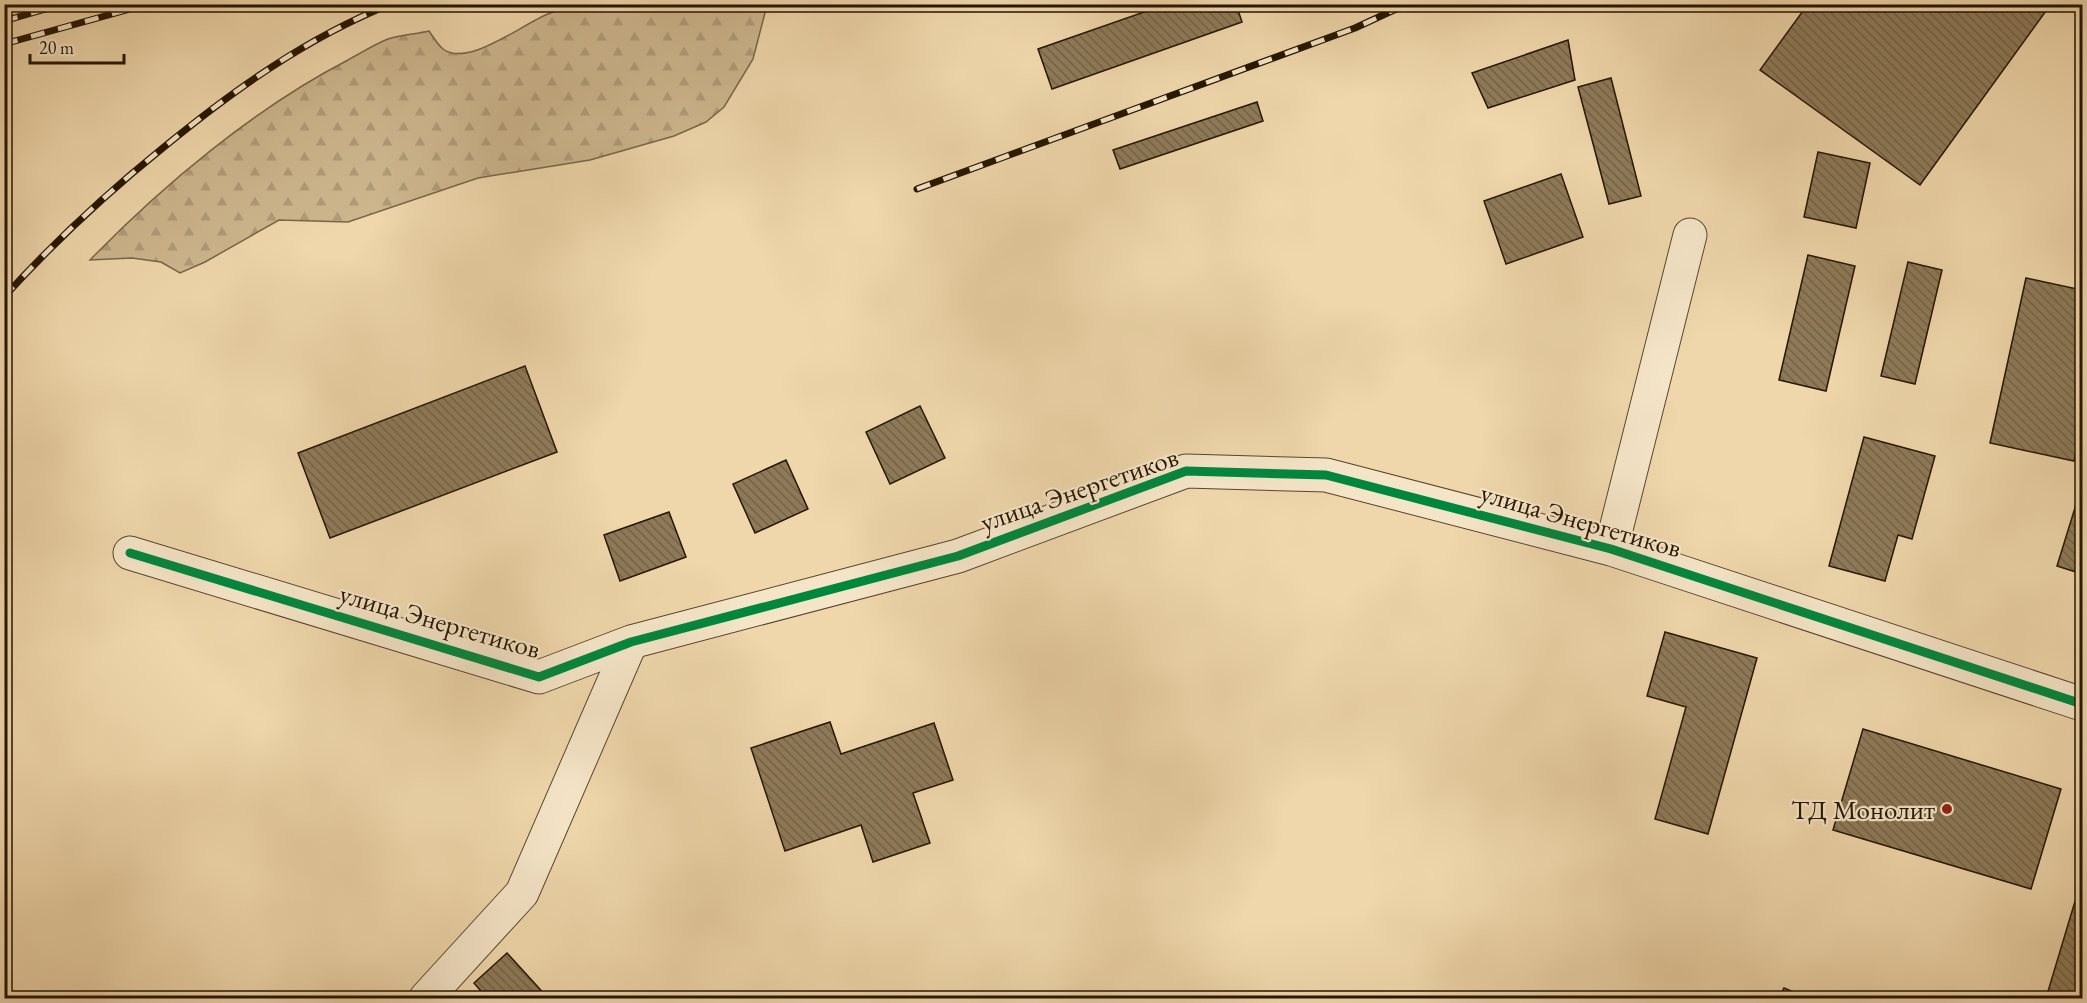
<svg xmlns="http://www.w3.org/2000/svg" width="2087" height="1003" viewBox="0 0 2087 1003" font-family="'EB Garamond',serif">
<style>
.forest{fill:url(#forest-firs);stroke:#796648;stroke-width:1.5}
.building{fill:url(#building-back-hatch);stroke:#251501;stroke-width:1.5}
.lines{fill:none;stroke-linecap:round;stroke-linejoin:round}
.street-casing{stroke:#58462c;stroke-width:35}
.street{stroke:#f5e5c8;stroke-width:33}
.rail-casing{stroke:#251501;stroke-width:7}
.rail{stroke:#f5e5c8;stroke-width:4.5;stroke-dasharray:14;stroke-linecap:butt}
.cycleway-casing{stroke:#f5e5c8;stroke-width:13}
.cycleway{stroke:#00873e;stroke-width:9}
.poi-dot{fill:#8f2418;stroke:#f5e5c8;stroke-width:2}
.labels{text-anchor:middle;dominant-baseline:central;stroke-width:4.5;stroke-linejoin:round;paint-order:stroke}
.street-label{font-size:27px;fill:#251501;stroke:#f5e5c8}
.poi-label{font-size:27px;fill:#251501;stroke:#f5e5c8;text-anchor:end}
</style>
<defs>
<pattern id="forest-firs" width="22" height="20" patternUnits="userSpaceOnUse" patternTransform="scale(1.5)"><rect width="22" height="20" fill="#cdb68e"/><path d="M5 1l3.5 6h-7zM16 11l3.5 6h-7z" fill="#b09c79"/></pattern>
<pattern id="building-back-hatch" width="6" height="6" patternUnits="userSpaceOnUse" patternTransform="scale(1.5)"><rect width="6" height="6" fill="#8e7a59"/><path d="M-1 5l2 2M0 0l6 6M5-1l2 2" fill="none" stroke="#746347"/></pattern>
</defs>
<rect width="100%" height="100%" fill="#efd7ab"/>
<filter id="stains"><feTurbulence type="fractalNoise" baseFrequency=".00333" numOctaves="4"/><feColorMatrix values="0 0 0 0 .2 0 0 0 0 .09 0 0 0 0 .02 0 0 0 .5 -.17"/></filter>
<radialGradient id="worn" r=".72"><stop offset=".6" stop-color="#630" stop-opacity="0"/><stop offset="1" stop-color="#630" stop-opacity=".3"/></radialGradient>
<path class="forest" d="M598,5H767L753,59L724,107L706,122L674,136L590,160L478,178L348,222L279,220L205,262L180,273L161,262L132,258L90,260C163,185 255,108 348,60C361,53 375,44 388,39C401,35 416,34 429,31C433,37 438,45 443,49C468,68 524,23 548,14C563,8 582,7 598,5Z"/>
<path class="building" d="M1167,4H1236L1242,22L1052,89L1038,49Z
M1808,4H2051L1920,185L1760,70Z
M1568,40L1575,80L1488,108L1472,73Z
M1611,78L1641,196L1609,204L1578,87Z
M1257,102L1263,121L1120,169L1113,150Z
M1818,152L1870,163L1856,228L1804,217Z
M1561,174L1583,237L1506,264L1484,201Z
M1808,255L1855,266L1826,391L1779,380Z
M1908,262L1942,270L1915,384L1881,376Z
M2026,278L2082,290V422L2074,461L1990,443Z
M525,366L557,452L330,538L298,453Z
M920,406L945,458L890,484L866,432Z
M1864,437L1935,456L1912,539L1898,535L1885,581L1829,566Z
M786,460L808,509L755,533L733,484Z
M2078,498L2082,499V574L2057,566Z
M669,512L686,557L620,581L604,535Z
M1665,632L1757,658L1708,834L1655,819L1686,707L1647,696Z
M830,722L841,754L934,723L953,780L913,793L930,843L873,862L861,825L785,851L751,748Z
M1863,729L2061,789L2031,889L1833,830Z
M2082,878V998H2046Z
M507,953L548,998H487L474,983Z
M1784,988L1808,998H1779Z"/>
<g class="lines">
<defs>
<path id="street" d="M1611,549L1690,235
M130,553L539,677L631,642L958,556L1186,471L1326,475L1611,549L2082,704
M426,998L522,893L631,642"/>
</defs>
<use href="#street" class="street-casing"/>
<use href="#street" class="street"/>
<defs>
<path id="rail" d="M4,21L63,4
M4,44L148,4
M917,189L1355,28L1407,4
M4,297C53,243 107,193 164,147C234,90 306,38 391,4"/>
</defs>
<use href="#rail" class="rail-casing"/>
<use href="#rail" class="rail"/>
<defs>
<path id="cycleway" d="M130,553L539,677L631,642L958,556L1186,471L1326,475L1611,549L2082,704"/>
</defs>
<use href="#cycleway" class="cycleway-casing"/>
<use href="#cycleway" class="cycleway"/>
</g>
<circle class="poi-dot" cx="1947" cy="809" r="6"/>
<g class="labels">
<g class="street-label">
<text transform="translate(1079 489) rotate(-19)">улица Энергетиков</text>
<text transform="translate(1581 520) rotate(16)">улица Энергетиков</text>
<text transform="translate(440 621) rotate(16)">улица Энергетиков</text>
</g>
<g class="poi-label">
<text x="1935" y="809">ТД Монолит</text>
</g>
</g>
<rect width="2087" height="1003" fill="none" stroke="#efd7ab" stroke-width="24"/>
<rect x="6" y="6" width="2075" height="991" fill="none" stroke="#251501" stroke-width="3"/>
<rect x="12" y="12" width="2063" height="979" fill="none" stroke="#251501" stroke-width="1.5"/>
<path d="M30 54v9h94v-9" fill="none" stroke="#251501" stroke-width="3"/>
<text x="39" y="54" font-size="18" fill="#251501" stroke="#f5e5c8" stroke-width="4.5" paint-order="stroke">20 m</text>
<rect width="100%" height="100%" filter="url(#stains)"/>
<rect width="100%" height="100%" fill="url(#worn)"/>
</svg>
